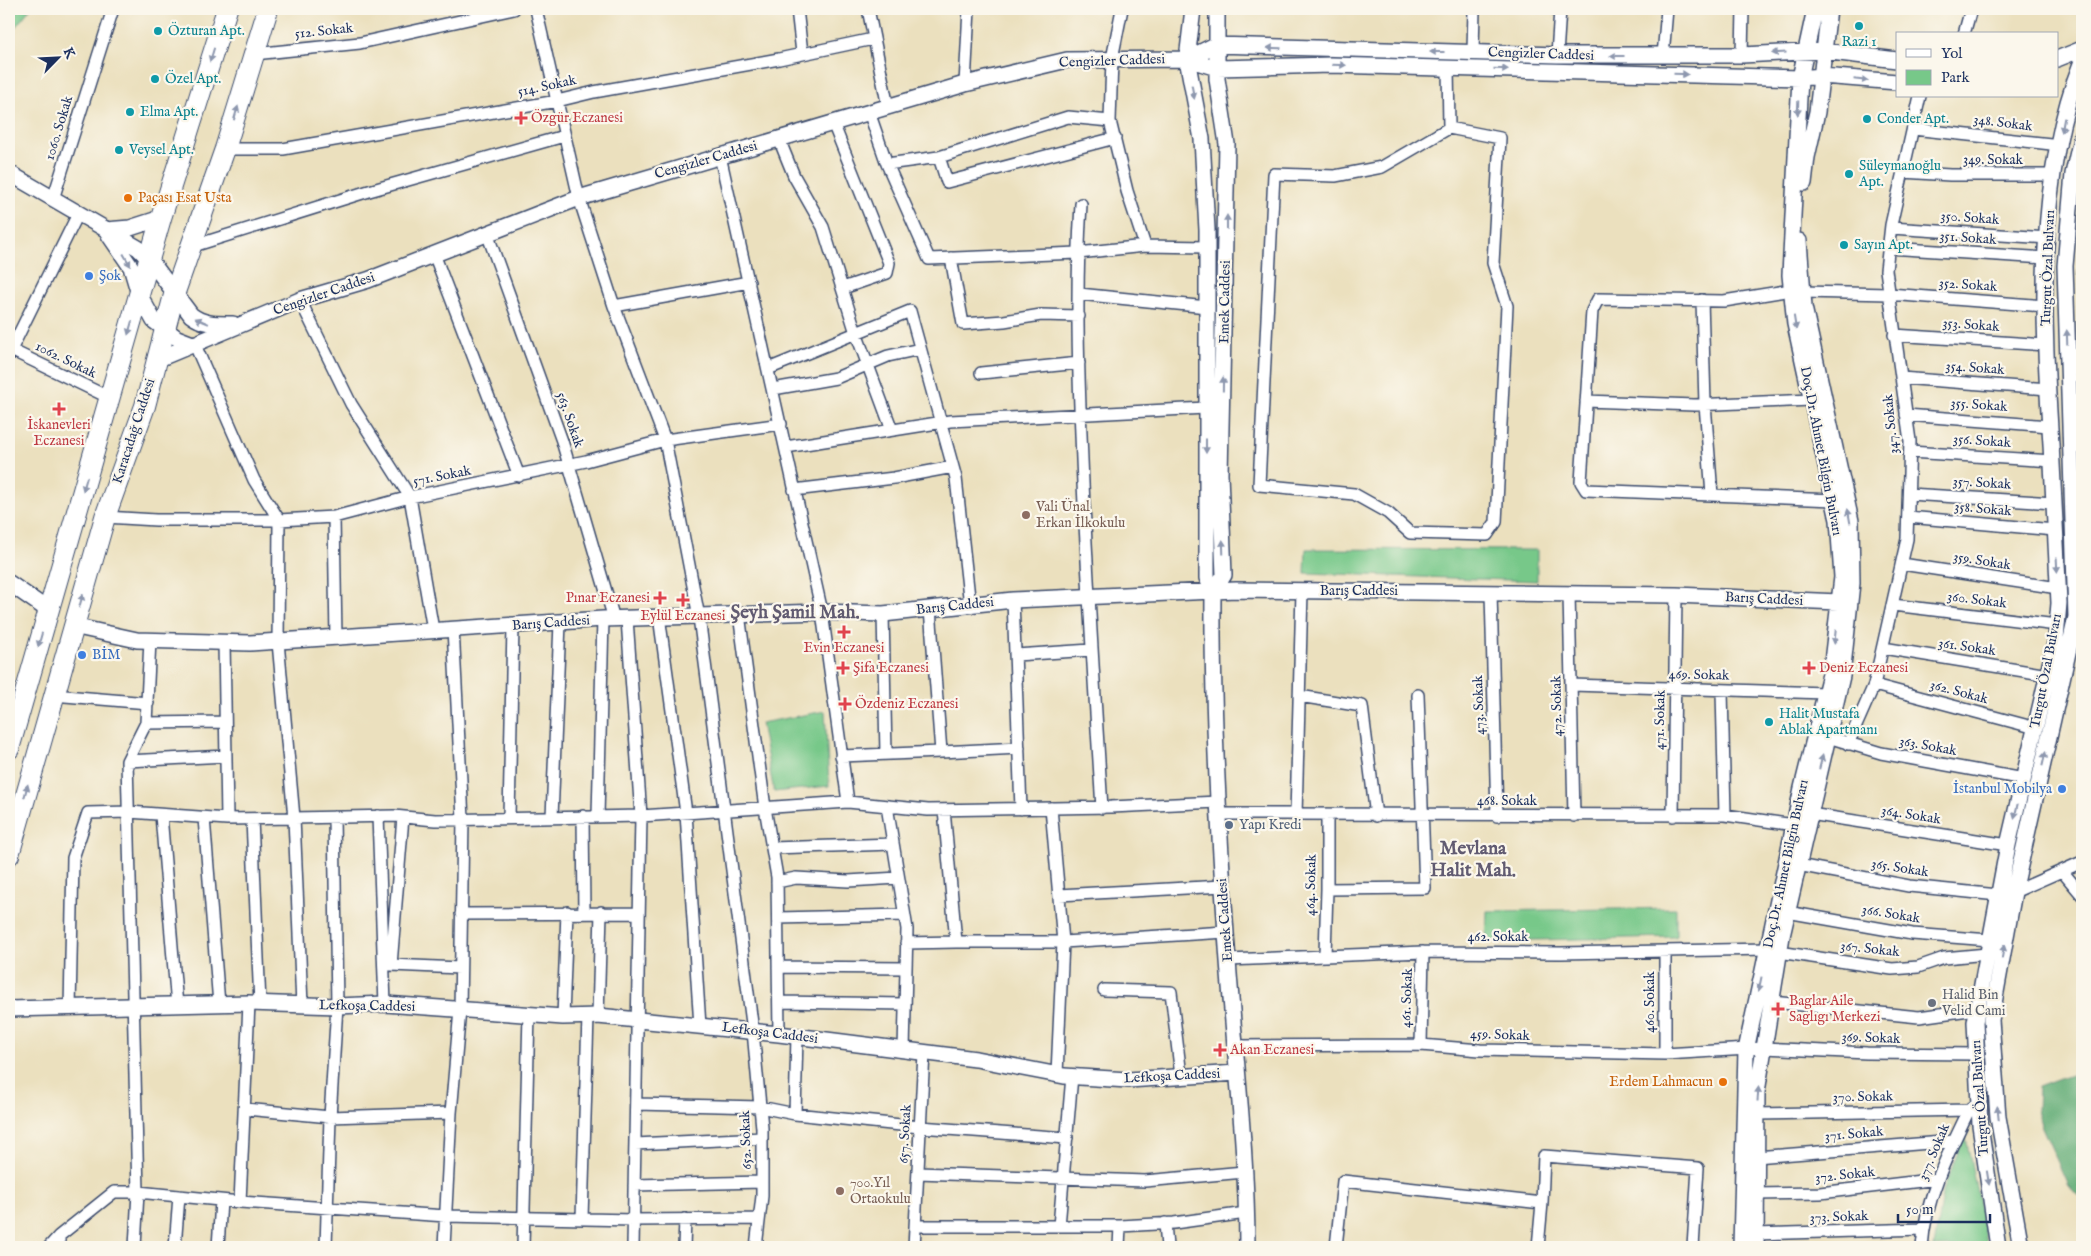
<svg xmlns="http://www.w3.org/2000/svg" width="2091" height="1256" viewBox="0 0 2091 1256" font-family="'IM FELL English',serif">
<style>
.green{fill:#77c889;stroke:#497c74}
.forest{fill:#61ac75;stroke:#3e6e6a}
.lines{fill:none;stroke-linecap:round;stroke-linejoin:round}
.street-casing{stroke:#3a4a6c;stroke-width:14}
.secondary-casing{stroke:#3a4a6c;stroke-width:18}
.highway-casing{stroke:#3a4a6c;stroke-width:22}
.street{stroke:#fff;stroke-width:11}
.secondary{stroke:#fff;stroke-width:15}
.highway{stroke:#fff;stroke-width:20}
.oneway{fill:#8d97ae}
.culture-dot{fill:#0f9aa8;stroke:#fbf7ec;stroke-width:2}
.health-dot{fill:#e0444e;stroke:#fbf7ec;stroke-width:2}
.food-dot{fill:#e8710a;stroke:#fbf7ec;stroke-width:2}
.shop-dot{fill:#3f7fe0;stroke:#fbf7ec;stroke-width:2}
.education-dot{fill:#8d6e63;stroke:#fbf7ec;stroke-width:2}
.service-dot{fill:#5c6f8a;stroke:#fbf7ec;stroke-width:2}
.worship-dot{fill:#6b7280;stroke:#fbf7ec;stroke-width:2}
.labels{text-anchor:middle;dominant-baseline:central;stroke-width:4.5;stroke-linejoin:round;paint-order:stroke}
.culture-label{font-size:14px;fill:#0d838f;stroke:#fbf7ec;text-anchor:start}
.street-label{font-size:14px;fill:#1b2f5e;stroke:#fbf7ec}
.health-label{font-size:14px;fill:#be3a42;stroke:#fbf7ec;text-anchor:start}
.food-label{font-size:14px;fill:#c56008;stroke:#fbf7ec;text-anchor:start}
.shop-label{font-size:14px;fill:#366cbe;stroke:#fbf7ec;text-anchor:start}
.education-label{font-size:14px;fill:#785e54;stroke:#fbf7ec;text-anchor:start}
.service-label{font-size:14px;fill:#4e5e75;stroke:#fbf7ec;text-anchor:start}
.worship-label{font-size:14px;fill:#5b616d;stroke:#fbf7ec;text-anchor:start}
.district-label{font-size:19px;font-weight:bold;fill:#615b71;stroke:#fbf7ec}
</style>
<rect width="100%" height="100%" fill="#fbf7ec"/>
<filter id="ink" filterUnits="userSpaceOnUse"><feTurbulence type="fractalNoise" baseFrequency=".02" numOctaves="2"/><feDisplacementMap in="SourceGraphic" scale="10" xChannelSelector="R" yChannelSelector="G"/><feConvolveMatrix kernelMatrix="1 2 1 2 8 2 1 2 1" color-interpolation-filters="sRGB"/></filter>
<filter id="wash" filterUnits="userSpaceOnUse"><feTurbulence type="fractalNoise" baseFrequency=".0096" numOctaves="4" result="noise"/><feDisplacementMap in="SourceGraphic" scale="20" xChannelSelector="R" yChannelSelector="G"/><feGaussianBlur stdDeviation="1.12" result="paint"/><feColorMatrix in="noise" values="0 0 0 0 0 0 0 0 0 0 0 0 0 0 0 0 0 1.4 0 .05"/><feComposite in="paint" operator="in"/></filter>
<g filter="url(#wash)">
<rect width="100%" height="100%" fill="#ebe0be"/>
<path class="green" d="M9,9H30L9,35Z
M1306,549L1537,550V581L1305,573Z
M825,711L829,786L774,792L761,723Z
M1676,908V937L1486,941L1487,911Z
M1965,1133L1988,1247H1934L1942,1195Z"/>
<path class="forest" d="M2082,1064V1200L2068,1185L2041,1125L2037,1110L2038,1087L2073,1074Z"/>
</g>
<g filter="url(#ink)">
<g class="lines">
<defs>
<path id="street" d="M536,9L579,198L614,306L665,440L699,617L753,1031L762,1128V1196L756,1247
M797,9L802,53
M868,9L888,107
M1122,9L1112,59L1110,121L1127,191L1145,246L1207,247
M1964,34L1971,9
M1473,52L1474,9
M254,54L360,43L514,9
M1557,55L1560,9
M1742,55L1743,9
M1663,56L1667,9
M1448,67L1449,128
M965,84L969,9
M869,112L887,164L939,157L1068,117L1110,121
M833,123L889,263L887,273L843,288
M1449,128L1500,138L1493,263L1507,306L1496,522L1487,535L1410,533L1388,513L1354,494L1259,485L1274,174L1335,176L1382,167Z
M1913,129L2060,145
M779,139L794,176L823,227L856,333L892,430
M225,149H283L557,101L594,92L779,59L873,39
M939,157L947,182L1115,138
M887,164L929,259L1078,253L1145,246
M1903,172L1950,175H2054
M53,199L113,9
M1081,204C1075,297 1079,390 1083,483C1088,591 1095,699 1102,808
M1891,228L2048,238
M487,233L562,441L614,619
M190,247L369,191L564,136
M1889,248L2046,258
M434,254L519,476
M951,258L963,324L1004,321L1041,315L1079,316
M1791,290L1724,301L1598,299L1592,311L1581,482L1586,490L1834,500
M1803,292L1889,294L2045,306
M1079,294L1207,307
M300,300L351,404L410,497L433,630
M1702,300L1705,404L1712,495
M614,306L749,282
M1894,335L2046,345
M9,349L110,398
M9,354L78,214
M768,369L910,311L956,478L970,606
M981,373L1079,363
M1901,378L2048,389
M773,389L836,378L888,356L920,349
M1586,401L1694,405L1811,400
M1906,415L2050,426
M786,447L950,421L1206,408
M1910,452L2052,461
M794,490L894,478L953,467
M1909,494L2054,503
M105,517L156,520H279L334,517L410,497L586,461L665,440L781,424
M334,517L336,639
M1908,517L2055,530
M1902,564L2058,588
M1491,593L1497,816
M1569,594L1574,816
M1013,600L1021,809
M1893,605L2057,625
M930,609L941,752L1019,748
M739,614L765,808L777,877L779,1034
M883,614L886,754
M659,616L686,813L700,1026
M627,619L641,816L633,1247
M224,642L227,819
M1883,648L2048,675
M1016,655L1091,650
M1572,685L1825,693
M1874,685L2036,728
M1722,691L1725,815
M53,695L148,703
M1299,696L1362,706L1376,816
M146,723L225,722
M1828,737L1881,753L2024,779
M1848,744L1874,685L1907,539L1910,441L1886,270L1891,225L1920,96
M841,756L941,752
M127,761L226,756
M848,802L928,810L1111,807L1218,802
M887,806L907,929L904,1050
M1219,814L1725,815L1794,825
M1810,814L2008,845
M161,815L177,1006
M1296,815L1302,591
M378,816L385,1004
M583,816L584,913
M598,816L603,619
M1673,816L1676,595
M403,817L391,965L460,968
M509,817L513,626
M552,817L560,623
M204,818L219,1004
M252,819L260,1004
M772,848L893,844
M1798,865L1909,886L1998,895
M2062,871L2082,895
M777,882L796,878L848,881L898,878
M1327,889L1425,888L1418,695
M2014,892L2082,862
M1059,895L1223,886
M1787,912L1912,934L1990,940
M461,914L639,913
M778,918L904,915
M956,942H1063L1051,808
M906,943L956,942L944,810
M1779,952L1892,969L1918,967L1944,958L1987,954
M1325,955L1327,889V815
M1228,960L1423,952L1561,953L1768,949
M778,967L906,968
M1104,990L1171,992L1181,1076
M779,1002L905,1004
M1772,1002L1919,1017L1976,1009
M302,1005L294,818L394,816L435,820L641,816L848,802L822,612L720,156
M70,1009L73,858L88,813L129,812L227,819L294,818L278,642L279,520L254,480L195,345
M598,1016L601,912
M563,1017L567,912
M1421,1045L1423,952
M1235,1046L1421,1045L1480,1050L1665,1054L1764,1048L1867,1053L1976,1054
M1665,1054V951
M1057,1074L1063,942L1226,932
M637,1104L760,1107L795,1114L920,1127L1067,1138
M245,1109L330,1117L451,1113
M795,1114L797,1036
M1757,1114L1969,1110
M635,1144L762,1138
M1756,1157L1954,1141
M918,1173L1145,1181L1244,1172
M634,1185L762,1182
M1756,1194L1820,1193L1938,1179
M240,1202L249,1003
M1542,1203L1544,1156L1698,1168L1693,1247
M582,1218L588,1016
M1165,1223L1167,1247
M915,1226H1120L1119,1247
M1059,1226L1072,1076
M1120,1226L1174,1223L1246,1213
M1756,1234L1923,1229
M59,1236L114,1192H138L127,761L146,723L150,640
M49,1247L59,1236V1247
M135,1247L138,1192L240,1202L446,1216L633,1220L759,1219
M175,1247L179,1196
M218,1247L221,1201
M326,1247L330,1117L337,1006L334,817
M444,1247L451,1113L460,1010L463,819L453,628
M523,1247L529,1014
M684,1247L685,1219
M914,1247L924,1053
M1336,1247L1343,1181L1542,1203L1538,1247
M1922,1247C1925,1199 1948,1153 1969,1110L1973,1107"/>
<path id="secondary" d="M1193,9L1187,59L1202,139L1207,230V578L1213,592C1212,715 1219,838 1228,961C1235,1056 1247,1152 1247,1247
M1187,59L1215,45L1557,55H1742L1823,51L1897,60
M2057,59L2082,49
M9,173L138,248L150,260L191,315C204,325 217,324 233,324
M1804,183L1807,157L1817,112L1829,9
M106,230L130,228L161,218
M109,235L131,267L139,294L154,321L177,338L195,345
M156,360L300,300L368,280L579,198L965,84L1067,60L1187,59L1217,68L1331,65L1800,78L1822,76L1897,82
M9,583L48,610
M1213,592L1224,575L1220,474L1227,144L1217,79V9
M73,626L137,640L250,643L603,619L822,612L883,614L1013,600L1236,590L1676,595L1839,602
M9,1009L249,1003L337,1006L385,1004L563,1017L598,1016L779,1034L976,1059L1064,1076L1128,1080L1237,1073
M1741,1247L1746,1050L1802,788L1831,670L1842,577L1838,520L1795,324L1790,275L1800,78L1815,9
M1756,1247L1757,1092L1782,936L1842,676L1852,583L1851,521L1804,307L1799,241
M1998,1247L1980,1125L1975,1022L2008,845L2056,639L2059,603C2056,550 2054,497 2051,444C2043,320 2035,179 2082,61
M2021,1247L1998,1117L1991,1020L2014,892L2076,617L2065,266L2073,174L2082,134"/>
<path id="highway" d="M9,749L161,218L227,9
M9,855L105,517L145,406L174,295L225,149L268,9"/>
</defs>
<use href="#street" class="street-casing"/>
<use href="#secondary" class="secondary-casing"/>
<use href="#highway" class="highway-casing"/>
<use href="#street" class="street"/>
<use href="#secondary" class="secondary"/>
<use href="#highway" class="highway"/>
</g>
<defs><path id="oneway-solid" d="M-6-.8H1V-3.2L6.5 0L1 3.2V.8H-6Z" transform="scale(1.25)"/></defs>
<g class="oneway">
<use href="#oneway-solid" transform="translate(1274 48) rotate(-178)"/>
<use href="#oneway-solid" transform="translate(1437 52) rotate(-180)"/>
<use href="#oneway-solid" transform="translate(1779 53) rotate(176)"/>
<use href="#oneway-solid" transform="translate(212 55) rotate(107)"/>
<use href="#oneway-solid" transform="translate(1617 56) rotate(-180)"/>
<use href="#oneway-solid" transform="translate(1339 65) rotate(1)"/>
<use href="#oneway-solid" transform="translate(1501 69) rotate(1)"/>
<use href="#oneway-solid" transform="translate(1681 74) rotate(2)"/>
<use href="#oneway-solid" transform="translate(1861 80) rotate(6)"/>
<use href="#oneway-solid" transform="translate(1193 92) rotate(79)"/>
<use href="#oneway-solid" transform="translate(1798 108) rotate(92)"/>
<use href="#oneway-solid" transform="translate(236 113) rotate(-73)"/>
<use href="#oneway-solid" transform="translate(2063 125) rotate(100)"/>
<use href="#oneway-solid" transform="translate(1227 222) rotate(-90)"/>
<use href="#oneway-solid" transform="translate(127 260) rotate(60)"/>
<use href="#oneway-solid" transform="translate(202 321) rotate(-157)"/>
<use href="#oneway-solid" transform="translate(1795 323) rotate(81)"/>
<use href="#oneway-solid" transform="translate(130 328) rotate(106)"/>
<use href="#oneway-solid" transform="translate(2067 337) rotate(-92)"/>
<use href="#oneway-solid" transform="translate(1223 384) rotate(-89)"/>
<use href="#oneway-solid" transform="translate(1206 446) rotate(90)"/>
<use href="#oneway-solid" transform="translate(85 484) rotate(106)"/>
<use href="#oneway-solid" transform="translate(1849 516) rotate(-100)"/>
<use href="#oneway-solid" transform="translate(1223 547) rotate(-92)"/>
<use href="#oneway-solid" transform="translate(2057 565) rotate(87)"/>
<use href="#oneway-solid" transform="translate(81 601) rotate(-74)"/>
<use href="#oneway-solid" transform="translate(1835 637) rotate(96)"/>
<use href="#oneway-solid" transform="translate(40 640) rotate(106)"/>
<use href="#oneway-solid" transform="translate(2044 759) rotate(-77)"/>
<use href="#oneway-solid" transform="translate(1821 762) rotate(-76)"/>
<use href="#oneway-solid" transform="translate(26 791) rotate(-75)"/>
<use href="#oneway-solid" transform="translate(2016 811) rotate(103)"/>
<use href="#oneway-solid" transform="translate(2003 952) rotate(-80)"/>
<use href="#oneway-solid" transform="translate(1760 984) rotate(102)"/>
<use href="#oneway-solid" transform="translate(1758 1094) rotate(-86)"/>
<use href="#oneway-solid" transform="translate(1998 1113) rotate(-96)"/>
<use href="#oneway-solid" transform="translate(1988 1178) rotate(81)"/>
</g>
</g>
<g class="culture-dot">
<circle cx="1859" cy="26" r="5"/>
<circle cx="158" cy="31" r="5"/>
<circle cx="155" cy="79" r="5"/>
<circle cx="130" cy="112" r="5"/>
<circle cx="1867" cy="119" r="5"/>
<circle cx="119" cy="150" r="5"/>
<circle cx="1849" cy="174" r="5"/>
<circle cx="1844" cy="245" r="5"/>
<circle cx="1769" cy="722" r="5"/>
</g>
<g class="health-dot">
<path d="M518.5 110.5h5v5h5v5h-5v5h-5v-5h-5v-5h5z"/>
<path d="M56.5 401.5h5v5h5v5h-5v5h-5v-5h-5v-5h5z"/>
<path d="M657.5 590.5h5v5h5v5h-5v5h-5v-5h-5v-5h5z"/>
<path d="M680.5 592.5h5v5h5v5h-5v5h-5v-5h-5v-5h5z"/>
<path d="M841.5 624.5h5v5h5v5h-5v5h-5v-5h-5v-5h5z"/>
<path d="M840.5 660.5h5v5h5v5h-5v5h-5v-5h-5v-5h5z"/>
<path d="M1806.5 660.5h5v5h5v5h-5v5h-5v-5h-5v-5h5z"/>
<path d="M842.5 696.5h5v5h5v5h-5v5h-5v-5h-5v-5h5z"/>
<path d="M1775.5 1001.5h5v5h5v5h-5v5h-5v-5h-5v-5h5z"/>
<path d="M1217.5 1042.5h5v5h5v5h-5v5h-5v-5h-5v-5h5z"/>
</g>
<g class="food-dot">
<circle cx="128" cy="198" r="5"/>
<circle cx="1723" cy="1082" r="5"/>
</g>
<g class="shop-dot">
<circle cx="89" cy="276" r="5"/>
<circle cx="82" cy="655" r="5"/>
<circle cx="2062" cy="789" r="5"/>
</g>
<g class="education-dot">
<circle cx="1026" cy="515" r="5"/>
<circle cx="840" cy="1191" r="5"/>
</g>
<circle class="service-dot" cx="1229" cy="825" r="5"/>
<circle class="worship-dot" cx="1932" cy="1003" r="5"/>
<g class="labels">
<g class="culture-label">
<text x="168" y="31">Özturan Apt.</text>
<text x="1859" y="42" text-anchor="middle">Razi 1</text>
<text x="165" y="79">Özel Apt.</text>
<text x="140" y="112">Elma Apt.</text>
<text x="1877" y="119">Conder Apt.</text>
<text x="129" y="150">Veysel Apt.</text>
<text x="1859" y="166">Süleymanoğlu<tspan x="1859" dy="16">Apt.</tspan></text>
<text x="1854" y="245">Sayın Apt.</text>
<text x="1779" y="714">Halit Mustafa<tspan x="1779" dy="16">Ablak Apartmanı</tspan></text>
</g>
<g class="street-label">
<text transform="translate(324 31) rotate(-6)">512. Sokak</text>
<text transform="translate(1541 54) rotate(2)">Cengizler Caddesi</text>
<text transform="translate(1112 61) rotate(-2)">Cengizler Caddesi</text>
<text transform="translate(547 86) rotate(-12)">514. Sokak</text>
<text transform="translate(2003 123) rotate(7)">348. Sokak</text>
<text transform="translate(59 128) rotate(-73)">1060. Sokak</text>
<text transform="translate(706 160) rotate(-16)">Cengizler Caddesi</text>
<text x="1993" y="160">349. Sokak</text>
<text transform="translate(1970 218) rotate(4)">350. Sokak</text>
<text transform="translate(1968 238) rotate(4)">351. Sokak</text>
<text transform="translate(2048 268) rotate(-88)">Turgut Özal Bulvarı</text>
<text transform="translate(1968 285) rotate(4)">352. Sokak</text>
<text transform="translate(324 294) rotate(-19)">Cengizler Caddesi</text>
<text transform="translate(1225 302) rotate(-89)">Emek Caddesi</text>
<text transform="translate(1971 325) rotate(4)">353. Sokak</text>
<text transform="translate(66 360) rotate(26)">1062. Sokak</text>
<text transform="translate(1975 368) rotate(4)">354. Sokak</text>
<text transform="translate(1979 405) rotate(4)">355. Sokak</text>
<text transform="translate(570 420) rotate(71)">563. Sokak</text>
<text transform="translate(1891 424) rotate(-96)">347. Sokak</text>
<text transform="translate(134 431) rotate(-72)">Karacadağ Caddesi</text>
<text transform="translate(1982 441) rotate(4)">356. Sokak</text>
<text transform="translate(1821 451) rotate(79)">Doç.Dr. Ahmet Bilgin Bulvarı</text>
<text transform="translate(442 476) rotate(-11)">571. Sokak</text>
<text transform="translate(1982 483) rotate(3)">357. Sokak</text>
<text transform="translate(1983 509) rotate(5)">358. Sokak</text>
<text transform="translate(1982 561) rotate(9)">359. Sokak</text>
<text x="1359" y="591">Barış Caddesi</text>
<text transform="translate(1764 599) rotate(3)">Barış Caddesi</text>
<text transform="translate(1977 600) rotate(7)">360. Sokak</text>
<text transform="translate(955 606) rotate(-6)">Barış Caddesi</text>
<text transform="translate(551 623) rotate(-4)">Barış Caddesi</text>
<text transform="translate(1967 647) rotate(8)">361. Sokak</text>
<text transform="translate(2046 671) rotate(-79)">Turgut Özal Bulvarı</text>
<text transform="translate(1699 675) rotate(1)">469. Sokak</text>
<text transform="translate(1959 692) rotate(15)">362. Sokak</text>
<text transform="translate(1479 705) rotate(-92)">473. Sokak</text>
<text transform="translate(1557 706) rotate(-91)">472. Sokak</text>
<text transform="translate(1660 720) rotate(-89)">471. Sokak</text>
<text transform="translate(1928 746) rotate(10)">363. Sokak</text>
<text x="1507" y="801">468. Sokak</text>
<text transform="translate(1911 815) rotate(9)">364. Sokak</text>
<text transform="translate(1786 864) rotate(-78)">Doç.Dr. Ahmet Bilgin Bulvarı</text>
<text transform="translate(1900 868) rotate(9)">365. Sokak</text>
<text transform="translate(1311 885) rotate(-89)">464. Sokak</text>
<text transform="translate(1891 914) rotate(9)">366. Sokak</text>
<text transform="translate(1225 920) rotate(-94)">Emek Caddesi</text>
<text x="1498" y="937">462. Sokak</text>
<text transform="translate(1870 949) rotate(6)">367. Sokak</text>
<text transform="translate(1407 998) rotate(-88)">461. Sokak</text>
<text transform="translate(1650 1002) rotate(-90)">460. Sokak</text>
<text transform="translate(367 1006) rotate(1)">Lefkoşa Caddesi</text>
<text transform="translate(770 1033) rotate(7)">Lefkoşa Caddesi</text>
<text transform="translate(1500 1035) rotate(2)">459. Sokak</text>
<text transform="translate(1871 1038) rotate(2)">369. Sokak</text>
<text transform="translate(1172 1076) rotate(-3)">Lefkoşa Caddesi</text>
<text transform="translate(1863 1097) rotate(-1)">370. Sokak</text>
<text transform="translate(1980 1098) rotate(-94)">Turgut Özal Bulvarı</text>
<text transform="translate(905 1134) rotate(-87)">657. Sokak</text>
<text transform="translate(1854 1134) rotate(-5)">371. Sokak</text>
<text transform="translate(746 1140) rotate(-92)">652. Sokak</text>
<text transform="translate(1934 1152) rotate(-67)">377. Sokak</text>
<text transform="translate(1845 1175) rotate(-6)">372. Sokak</text>
<text transform="translate(1839 1217) rotate(-2)">373. Sokak</text>
</g>
<g class="health-label">
<text x="531" y="118">Özgür Eczanesi</text>
<text x="59" y="425" text-anchor="middle">İskanevleri<tspan x="59" dy="16">Eczanesi</tspan></text>
<text x="650" y="598" text-anchor="end">Pınar Eczanesi</text>
<text x="683" y="616" text-anchor="middle">Eylül Eczanesi</text>
<text x="844" y="648" text-anchor="middle">Evin Eczanesi</text>
<text x="853" y="668">Şifa Eczanesi</text>
<text x="1819" y="668">Deniz Eczanesi</text>
<text x="855" y="704">Özdeniz Eczanesi</text>
<text x="1789" y="1001">Baglar Aile<tspan x="1789" dy="16">Saglıgı Merkezi</tspan></text>
<text x="1230" y="1050">Akan Eczanesi</text>
</g>
<g class="food-label">
<text x="138" y="198">Paçası Esat Usta</text>
<text x="1713" y="1082" text-anchor="end">Erdem Lahmacun</text>
</g>
<g class="shop-label">
<text x="99" y="276">Şok</text>
<text x="92" y="655">BİM</text>
<text x="2052" y="789" text-anchor="end">İstanbul Mobilya</text>
</g>
<g class="education-label">
<text x="1036" y="507">Vali Ünal<tspan x="1036" dy="16">Erkan İlkokulu</tspan></text>
<text x="850" y="1183">700.Yıl<tspan x="850" dy="16">Ortaokulu</tspan></text>
</g>
<g class="service-label">
<text x="1239" y="825">Yapı Kredi</text>
</g>
<g class="worship-label">
<text x="1942" y="995">Halid Bin<tspan x="1942" dy="16">Velid Cami</tspan></text>
</g>
<g class="district-label">
<text x="795" y="613">Şeyh Şamil Mah.</text>
<text x="1473" y="849">Mevlana<tspan x="1473" dy="22">Halit Mah.</tspan></text>
</g>
</g>
<rect width="2091" height="1256" fill="none" stroke="#fbf7ec" stroke-width="30"/>
<rect x="1896" y="32" width="162" height="65" fill="#fbf7ec" stroke="#a1a7b3"/>
<rect x="1906" y="49" width="25" height="8" fill="#ffffff" stroke="#a1a7b3"/>
<text x="1941" y="58" font-size="15" fill="#1b2f5e">Yol</text>
<rect x="1906" y="70" width="25" height="15" fill="#77c889" stroke="#a1a7b3"/>
<text x="1941" y="82" font-size="15" fill="#1b2f5e">Park</text>
<g transform="translate(58 58) rotate(66)" stroke="#fbf7ec" stroke-width="4" paint-order="stroke">
<path d="M0-4L9 19L0 12L-9 19Z" fill="#1b2f5e"/>
<text y="-8" font-size="14" font-weight="bold" text-anchor="middle" fill="#1b2f5e">K</text>
</g>
<path d="M1898 1214v8h92v-8" fill="none" stroke="#1b2f5e" stroke-width="2.5"/>
<text x="1906" y="1214" font-size="15" fill="#1b2f5e" stroke="#fbf7ec" stroke-width="4" paint-order="stroke">50 m</text>
</svg>
